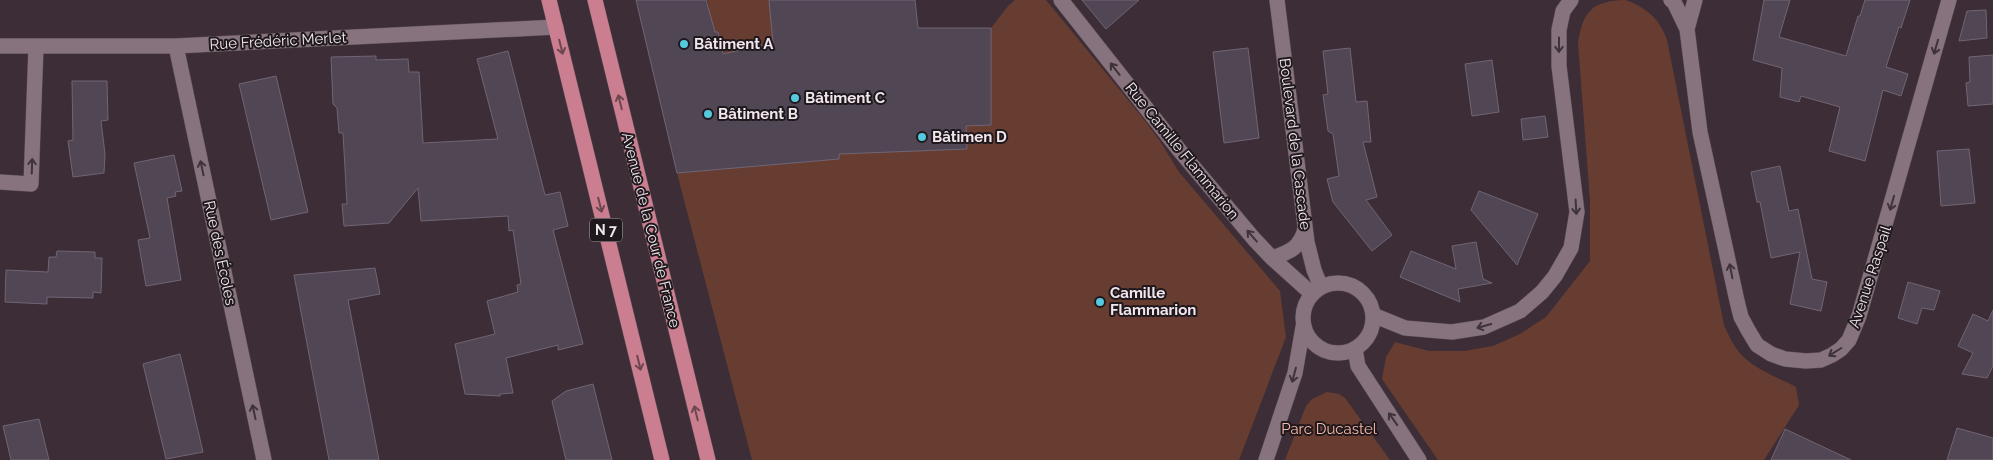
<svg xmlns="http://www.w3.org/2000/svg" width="1993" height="460" viewBox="0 0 1993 460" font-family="Raleway,sans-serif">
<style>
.green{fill:#683d31}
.building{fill:#504654;stroke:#716575}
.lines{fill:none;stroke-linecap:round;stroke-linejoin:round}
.street-casing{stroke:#584b54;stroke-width:16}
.primary-casing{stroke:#584b54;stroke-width:16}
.street{stroke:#86737e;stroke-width:15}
.primary{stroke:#ca7e8f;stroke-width:15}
.oneway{stroke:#3e3339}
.oneway2{stroke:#6c4650}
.poi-dot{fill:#55cadf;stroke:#1f181c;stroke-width:2}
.labels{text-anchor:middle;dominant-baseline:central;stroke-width:4;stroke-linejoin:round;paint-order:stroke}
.shield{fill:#1f181c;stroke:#b1a8ae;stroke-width:1}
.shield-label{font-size:14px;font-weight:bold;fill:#f0e6ec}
.street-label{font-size:15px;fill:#f0e6ec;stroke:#1f181c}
.poi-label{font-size:15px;font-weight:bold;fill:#f0e6ec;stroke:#1f181c;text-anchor:start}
.park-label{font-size:15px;fill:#f8b8a7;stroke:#1f181c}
</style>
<rect width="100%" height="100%" fill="#3d2d36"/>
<path class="green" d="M707,0H769L773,38L796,33L808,36L847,33L849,129H877L878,153L928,146L929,150L967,149L966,126L991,124V28L1008,6L1015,0H1046L1142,117L1160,141L1179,172L1280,291L1286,337L1239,460H752L677,173L838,159L839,104L824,105L825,93H829V68H825V45H798L796,38L753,48L763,90L765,111H752V103L727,105L725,96L728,94L725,81H722L716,57L724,55L718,32L711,33L705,9L709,8Z
M1625,0C1646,7 1660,19 1667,40L1724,325C1728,334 1733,345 1739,352C1753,369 1777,377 1796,387L1799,405L1764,460H1438L1382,379L1386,357L1395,342L1429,351H1464L1493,346L1520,334L1546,317L1590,261V201L1578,43C1583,11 1592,1 1625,0Z
M1327,392L1339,394L1345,398L1390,460H1285L1306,406L1312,399Z"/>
<path class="building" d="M636,0H706L715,32H718L723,54L773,43L769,0H915L918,28H991V125L966,126L967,149L839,154V159L677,173Z
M1082,0H1139L1106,29Z
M1764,0H1790L1779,37L1846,56L1858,16H1860L1865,0H1910L1901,28L1899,27L1886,67L1908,74L1901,96L1883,90L1865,161L1829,151L1840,107L1801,96L1799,102L1780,97L1782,68L1753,60Z
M1986,10L1987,38L1959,41L1967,11Z
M1248,48L1259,138L1224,143L1213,52Z
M1350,48L1356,102L1367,101L1371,142H1363L1377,197L1366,200L1392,235L1372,251L1333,202L1327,179L1339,176L1333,134L1328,131L1323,95L1328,94L1323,51Z
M508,51L545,195L560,192L568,226L553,230L583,344L558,350V345L506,358L513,393L500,394V396L465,394L455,344L495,334L487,301L518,292L517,285L521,284L513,230L509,231L508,216L421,221L418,188L389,223L344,226L342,204H347L343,133H339L337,108L333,104L331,57L376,56V60L408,59L409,72H419L423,143L498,139L477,59Z
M1993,55V104L1968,106L1966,83L1970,82L1969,57Z
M1492,60L1499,112L1472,116L1465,64Z
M276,76L308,212L271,220L239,84Z
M72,81H107L108,120L101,121L105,154L104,173L73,177L68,141L73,140Z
M1545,116L1548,137L1523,140L1521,119Z
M1969,149L1975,203L1941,206L1937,151Z
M174,155L182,191L175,192L176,196L167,198L181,280L146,286L138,240L150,238L134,163Z
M1780,166L1789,211L1798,209L1812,279L1827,282L1821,311L1790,304L1800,252L1771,258L1760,202H1757L1751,172Z
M1479,191L1538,214L1517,265L1471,210Z
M1476,242L1483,279L1492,283L1458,289L1460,302L1400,277L1411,251L1456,269L1452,246Z
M57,251L95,252V258H102L101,293L93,292V298L47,297V304L5,302L6,270L48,272L49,257H56Z
M375,268L380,294L348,300L379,460H329L294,275Z
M1908,282L1940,291L1934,310L1922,308L1917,324L1898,318Z
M1993,310V366L1987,378L1962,374L1973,353L1958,346L1973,314L1988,321Z
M180,354L203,452L166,459L143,364Z
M593,384L612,460H566L552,401L566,391Z
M39,419L49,460H11L3,426Z
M1957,428L1993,438V460H1947Z
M1785,429L1851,460H1771Z"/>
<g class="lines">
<defs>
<path id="street" d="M1061,0L1180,151L1254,239L1272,258L1312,294
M1277,0L1307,242L1314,270L1321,287
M1671,0L1674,2L1687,29L1700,132L1737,301L1741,317L1748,330L1757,345L1771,354L1785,359L1806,361L1821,360L1832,355L1841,349L1849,340L1859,316L1949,0
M1687,29L1695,0
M0,46H176L556,27
M176,46L264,460
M0,182L31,184L36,47
M1272,258C1290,252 1300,248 1305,229
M1303 318a35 35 0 1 1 70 0a35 35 0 1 1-70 0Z
M1373,315L1405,328L1452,332L1484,327L1520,311L1542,292L1555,276L1571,248L1577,212L1559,66V30L1563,11L1571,0
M1355,349L1358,366L1419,460
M1266,460L1295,373L1303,327"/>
<path id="primary" d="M549,0L662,460
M595,0L708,460"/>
</defs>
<use href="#street" class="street-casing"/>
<use href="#primary" class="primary-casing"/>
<use href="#street" class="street"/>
<use href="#primary" class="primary"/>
</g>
<defs><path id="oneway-shaft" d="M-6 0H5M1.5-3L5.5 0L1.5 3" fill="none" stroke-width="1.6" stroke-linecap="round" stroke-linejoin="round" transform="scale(1.25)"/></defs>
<g class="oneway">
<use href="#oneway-shaft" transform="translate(1559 45) rotate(90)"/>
<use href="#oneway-shaft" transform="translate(1936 47) rotate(106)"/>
<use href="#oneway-shaft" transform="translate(1115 69) rotate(-128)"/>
<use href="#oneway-shaft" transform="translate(32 166) rotate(-88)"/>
<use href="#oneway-shaft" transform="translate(202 168) rotate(-102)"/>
<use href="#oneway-shaft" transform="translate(1892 203) rotate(106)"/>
<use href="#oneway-shaft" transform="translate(1576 207) rotate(87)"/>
<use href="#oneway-shaft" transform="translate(1252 236) rotate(-131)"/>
<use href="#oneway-shaft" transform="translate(1731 271) rotate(-101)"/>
<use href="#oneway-shaft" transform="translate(1484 326) rotate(164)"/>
<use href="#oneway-shaft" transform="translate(1835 352) rotate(148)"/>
<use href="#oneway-shaft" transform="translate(1294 375) rotate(105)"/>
<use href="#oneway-shaft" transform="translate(254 412) rotate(-102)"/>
<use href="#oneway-shaft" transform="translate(1393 419) rotate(-125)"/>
</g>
<g class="oneway2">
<use href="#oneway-shaft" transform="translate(561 47) rotate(76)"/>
<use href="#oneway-shaft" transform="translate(620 102) rotate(-104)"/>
<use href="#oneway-shaft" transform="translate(600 205) rotate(76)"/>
<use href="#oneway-shaft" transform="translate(639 363) rotate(76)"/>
<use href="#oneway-shaft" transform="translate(696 413) rotate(-104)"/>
</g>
<g class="poi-dot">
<circle cx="684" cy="44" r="5"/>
<circle cx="795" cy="98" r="5"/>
<circle cx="708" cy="114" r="5"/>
<circle cx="922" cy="137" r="5"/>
<circle cx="1100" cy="302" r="5"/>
</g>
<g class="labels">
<rect class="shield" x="590" y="218.5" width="32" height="23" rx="4"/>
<g class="shield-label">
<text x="606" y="230">N 7</text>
</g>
<g class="street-label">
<text transform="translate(278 41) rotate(-3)">Rue Frédéric Merlet</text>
<text transform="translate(1295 144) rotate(83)">Boulevard de la Cascade</text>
<text transform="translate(1182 151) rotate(51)">Rue Camille Flammarion</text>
<text transform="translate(651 230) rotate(76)">Avenue de la Cour de France</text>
<text transform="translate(220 253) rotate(78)">Rue des Écoles</text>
<text transform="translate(1870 277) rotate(-72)">Avenue Raspail</text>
</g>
<g class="poi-label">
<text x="694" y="44">Bâtiment A</text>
<text x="805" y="98">Bâtiment C</text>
<text x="718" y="114">Bâtiment B</text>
<text x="932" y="137">Bâtimen D</text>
<text x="1110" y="293">Camille<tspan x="1110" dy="17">Flammarion</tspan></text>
</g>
<g class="park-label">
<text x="1329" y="429">Parc Ducastel</text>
</g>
</g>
</svg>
